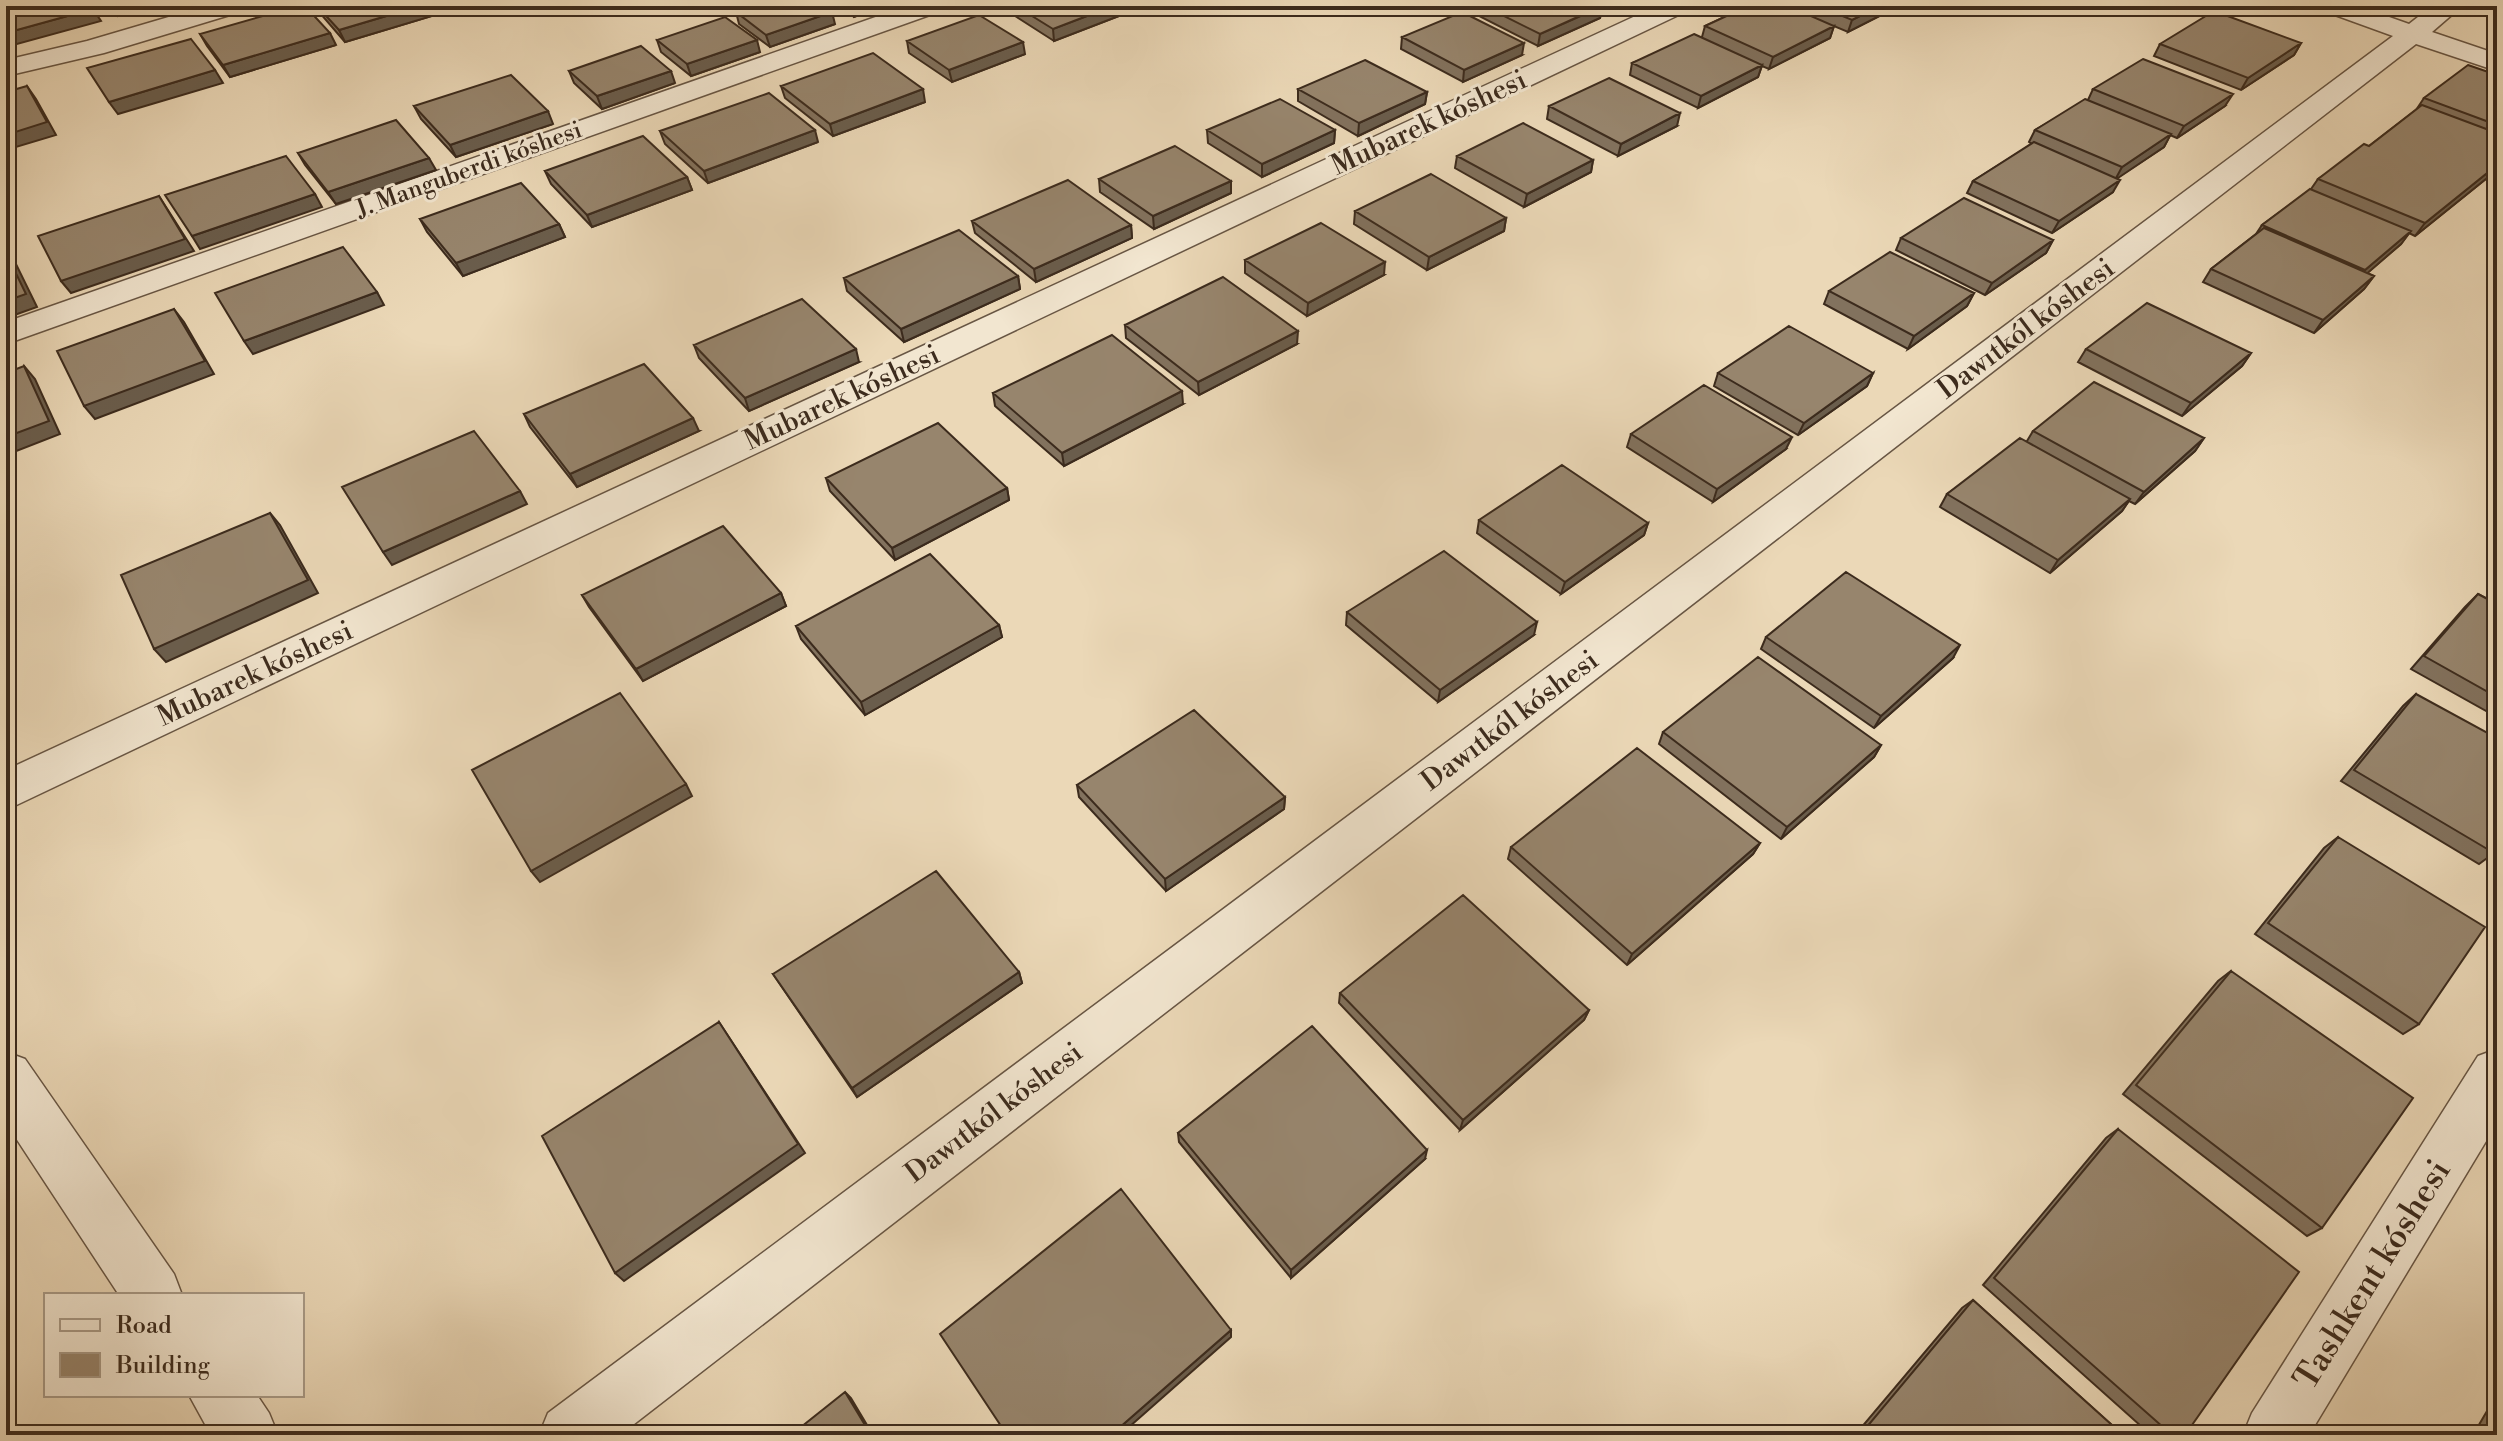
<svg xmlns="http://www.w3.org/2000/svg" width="2503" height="1441" viewBox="0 0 2503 1441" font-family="'Libre Bodoni',serif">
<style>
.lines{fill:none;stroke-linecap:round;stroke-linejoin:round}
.minor-casing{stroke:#685644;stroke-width:3}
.minor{fill:#f2e6d0;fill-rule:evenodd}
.wall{fill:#82725e;stroke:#3c2b1d;stroke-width:2}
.shaded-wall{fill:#6a5d4c;stroke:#3c2b1d;stroke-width:2}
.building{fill:#97856d;stroke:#3c2b1d;stroke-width:2}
.labels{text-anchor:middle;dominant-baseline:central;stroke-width:6;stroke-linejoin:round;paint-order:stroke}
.far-street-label{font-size:24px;fill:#3c2b1d;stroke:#f2e6d0}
.street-label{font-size:28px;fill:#3c2b1d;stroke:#f2e6d0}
.near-street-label{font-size:34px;fill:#3c2b1d;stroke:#f2e6d0}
</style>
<rect width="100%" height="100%" fill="#ebd8b7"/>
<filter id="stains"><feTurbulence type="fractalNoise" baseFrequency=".0025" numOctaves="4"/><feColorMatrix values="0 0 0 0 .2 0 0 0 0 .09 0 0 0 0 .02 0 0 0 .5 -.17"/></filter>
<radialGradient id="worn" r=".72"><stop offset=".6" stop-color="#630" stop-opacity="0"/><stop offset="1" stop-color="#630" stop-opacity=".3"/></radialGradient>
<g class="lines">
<defs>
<path id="minor" d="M206,6H247L243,11L104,53L6,76V60L87,41Z
M907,6H945L941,11L6,344V322Z
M1657,6H1691L1687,11L6,810V770Z
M2320,6H2358L2409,24L2432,6H2462L2432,32L2497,54V71L2416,44L620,1435H539L548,1413L2393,36L2324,11Z
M2497,1049V1123L2309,1435H2243L2252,1413L2478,1056Z
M6,1052L25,1059L174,1274L182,1295H119L6,1123Z
M189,1395H257L269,1413L278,1435H211Z"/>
</defs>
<use href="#minor" class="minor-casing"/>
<use href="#minor" class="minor"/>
</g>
<path class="wall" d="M315,6H427L432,16L345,42L319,12Z
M838,6H885L854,17Z
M1011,6H1124V14L1054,41L1012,14Z
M1480,6H1603L1600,18L1538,46L1479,16Z
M1748,6H1899L1848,32L1834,26L1830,38L1769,69L1762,66L1758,77L1698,108L1630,75L1632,63L1702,37L1705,26Z
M736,12L835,24L770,47L739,24Z
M200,34L336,45L230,77L207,46Z
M1402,37L1522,55L1463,82L1401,49Z
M657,40L760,52L691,76L661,52Z
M907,41L1025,54L952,82L909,53Z
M2301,43L2294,55L2241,90L2154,56L2160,44Z
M569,71L675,83L602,109L574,83Z
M2497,75V170L2415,236L2409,233L2401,244L2367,273L2374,276L2364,289L2314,333L2203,282L2211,269L2256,234L2262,225L2311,189L2318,179L2369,146L2416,110L2424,98Z
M781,86L925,102L833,136L785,98Z
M1298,89L1427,92L1425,104L1358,136L1298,101Z
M2093,89L2225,106L2177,138L2170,135L2164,147L2117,178L2113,192L2052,233L1967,193L1973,181L2032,144L2029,142L2035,130L2088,100Z
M414,106L553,124L456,157L421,119Z
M1549,106L1677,126L1618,156L1547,119Z
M1207,130H1335L1334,143L1262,177L1208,143Z
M660,131L818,142L708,183L665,144Z
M298,153L436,170L336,204L305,165Z
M1457,156L1593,160L1591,172L1524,207L1455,168Z
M545,171L687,177L692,190L592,227L551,184Z
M1099,179L1231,181V193L1154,229L1100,192Z
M1355,211L1506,218L1504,231L1427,270L1354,224Z
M420,219L559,224L565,237L463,276L427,232Z
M972,221L1131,225L1132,238L1036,282L975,233Z
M1901,238L2053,240L2046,253L1985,295L1896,250Z
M1245,260L1384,275L1307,316L1245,273Z
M1018,276L1020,289L904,342L847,291L844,278Z
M1829,291L1974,293L1967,306L1908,349L1824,304Z
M1125,325L1297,344L1199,395L1126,338Z
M694,345L859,362L749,411L699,358Z
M2086,349L2251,353L2242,366L2182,416L2078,362Z
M1718,373H1873L1867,386L1798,435L1714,386Z
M993,393L1183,404L1064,466L995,406Z
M524,414L699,431L577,487L530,427Z
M2033,431L2204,438L2195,451L2135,504L2129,501L2122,511L2050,573L1940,507L1947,494L2027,441Z
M1631,434L1786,449L1713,502L1627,447Z
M826,478L1007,488L1009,500L895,560L830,491Z
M1479,520L1648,523L1644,535L1561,594L1477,533Z
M2497,586V604L2486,598Z
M781,593L786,606L643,681L589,607L582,595Z
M2478,594L2497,604V717L2411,669L2465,607Z
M1347,612L1534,635L1438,702L1346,625Z
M999,625L1002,637L865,715L801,639L796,626Z
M1766,637L1953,658L1874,728L1761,649Z
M2416,694L2494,853L2479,864L2341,781L2403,706Z
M1663,732L1881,745L1874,757L1781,839L1659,744Z
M1077,785L1285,797L1284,809L1166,891L1079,797Z
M2338,837L2419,1024L2403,1034L2255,934L2324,848Z
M1760,843L1753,854L1627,965L1508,859L1511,847Z
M2231,971L2322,1228L2307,1236L2123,1094L2218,981Z
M1019,972L1022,983L857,1097L773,974Z
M1340,993L1589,1010L1584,1020L1460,1130L1339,1003Z
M2118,1129L2185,1435H2151L1983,1285L2106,1138Z
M1178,1133L1425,1159L1291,1278L1179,1142Z
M1973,1300L2123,1435H1855L1962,1308Z
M2497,1394V1435H2473Z"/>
<path class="shaded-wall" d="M112,6H156L118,16Z
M420,6H427L432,16L345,42L339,30Z
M852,6H885L854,17Z
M1113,6H1124V14L1054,41L1053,29Z
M1603,6L1600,18L1538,46L1540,34Z
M1880,6H1899L1848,32L1852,20Z
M93,9L101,21L6,47V33Z
M832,12L835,24L770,47L766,35Z
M1834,26L1830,38L1769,69L1773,57Z
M330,33L336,45L230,77L223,65Z
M757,40L760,52L691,76L687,64Z
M1023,42L1025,54L952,82L949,70Z
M1524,43L1522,55L1463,82L1464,70Z
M2301,43L2294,55L2241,90L2248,78Z
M1762,65L1758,77L1698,108L1701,96Z
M215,70L223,83L118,114L109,102Z
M671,71L675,83L602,109L597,96Z
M27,86L36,99L56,135L6,150V135Z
M923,89L925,102L833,136L830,124Z
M1427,92L1425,104L1358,136L1359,123Z
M2233,94L2225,106L2177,138L2184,126Z
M548,111L553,124L456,157L450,145Z
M1680,113L1677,126L1618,156L1621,144Z
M815,130L818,142L708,183L704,171Z
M1335,130L1334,143L1262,177V164Z
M2171,134L2164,147L2115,180L2122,167Z
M429,158L436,170L336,204L328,192Z
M1593,160L1591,172L1524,207L1527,194Z
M2497,165V170L2415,236L2425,223Z
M687,177L692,190L592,227L587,215Z
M2120,180L2113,192L2052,233L2059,221Z
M1231,181V193L1154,229L1153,216Z
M315,194L322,207L200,249L192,236Z
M159,196L194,251L71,293L61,281Z
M1506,218L1504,231L1427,270L1429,257Z
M559,224L565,237L463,276L456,263Z
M1131,225L1132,238L1036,282L1034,269Z
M2411,231L2401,244L2356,283L2365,270Z
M2053,240L2046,253L1985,295L1992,283Z
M6,251L14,260L37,307L6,318Z
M1385,262L1384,275L1307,316L1308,303Z
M1018,276L1020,289L904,342L901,329Z
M2374,276L2364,289L2314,333L2323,320Z
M377,292L384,305L253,354L244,341Z
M1974,293L1967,306L1908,349L1914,336Z
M174,309L184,322L214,374L95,419L84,406Z
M1298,331L1297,344L1199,395L1198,382Z
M856,349L859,362L749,411L745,398Z
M2251,353L2242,366L2182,416L2191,403Z
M24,366L35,379L60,434L6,455V437Z
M1873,373L1867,386L1798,435L1804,423Z
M1182,391L1183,404L1064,466L1062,453Z
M693,418L699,431L577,487L570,474Z
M1792,437L1786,449L1713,502L1717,489Z
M2204,438L2195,451L2135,504L2144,492Z
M1007,488L1009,500L895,560L892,548Z
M520,491L527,504L392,565L383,552Z
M2130,499L2122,511L2050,573L2058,560Z
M270,513L280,525L318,593L166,662L154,649Z
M1648,523L1644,535L1561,594L1565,582Z
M781,593L786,606L643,681L636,669Z
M1537,622L1534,635L1438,702L1440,690Z
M999,625L1002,637L865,715L861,702Z
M1960,645L1953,658L1874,728L1881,716Z
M1881,745L1874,757L1781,839L1787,827Z
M686,784L692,796L540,882L531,871Z
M1285,797L1284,809L1166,891L1165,879Z
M1760,843L1753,854L1627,965L1632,954Z
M1019,972L1022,983L857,1097L852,1088Z
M1589,1010L1584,1020L1460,1130L1463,1120Z
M719,1022L805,1153L624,1281L615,1273Z
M1427,1150L1425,1159L1291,1278V1270Z
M1231,1330V1337L1120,1435H1111Z
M845,1392L851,1398L873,1435H871Z"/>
<path class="building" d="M6,6H91L93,9L6,33Z
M298,6H305L330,33L223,65L200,34Z
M317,6H420L339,30Z
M753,6H824L832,12L766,35L736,12Z
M1016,6H1113L1053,29Z
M1484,6H1602L1540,34Z
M1748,6H1788L1834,26L1773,57L1705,26Z
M1818,6H1880L1852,20Z
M2214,11L2301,43L2248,78L2160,44Z
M1462,12L1524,43L1464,70L1402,37Z
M979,15L1023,42L949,70L907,41Z
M725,17L757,40L687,64L657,40Z
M1694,34L1762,65L1701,96L1632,63Z
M191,39L215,70L109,102L87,68Z
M641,46L671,71L597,96L569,71Z
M873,53L923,89L830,124L781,86Z
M2143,59L2233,94L2184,126L2093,89Z
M1365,60L1427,92L1359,123L1298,89Z
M2468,65L2497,75V125L2424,98Z
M511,75L548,111L450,145L414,106Z
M1609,78L1680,113L1621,144L1549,106Z
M27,86L47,122L6,135V92Z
M769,93L815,130L704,171L660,131Z
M1280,99L1335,130L1262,164L1207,130Z
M2085,99L2171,134L2122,167L2035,130Z
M2422,105L2497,133V165L2425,223L2318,179L2364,144L2369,146Z
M396,120L429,158L328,192L298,153Z
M1523,123L1593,160L1527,194L1457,156Z
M643,136L687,177L587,215L545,171Z
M2034,142L2120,180L2059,221L1973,181Z
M1175,146L1231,181L1153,216L1099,179Z
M286,156L315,194L192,236L165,195Z
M1431,174L1506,218L1429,257L1355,211Z
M1068,180L1131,225L1034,269L972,221Z
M521,183L559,224L456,263L420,219Z
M2310,189L2411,231L2365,270L2262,225Z
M159,196L185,239L61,281L38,236Z
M1964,198L2053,240L1992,283L1901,238Z
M1321,223L1385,262L1308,303L1245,260Z
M2264,228L2374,276L2323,320L2211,269Z
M959,230L1018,276L901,329L844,278Z
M343,247L377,292L244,341L215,293Z
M1890,252L1974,293L1914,336L1829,291Z
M6,253L26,294L6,301Z
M1223,277L1298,331L1198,382L1125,325Z
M802,299L856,349L745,398L694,345Z
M2147,303L2251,353L2191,403L2086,349Z
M174,309L205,361L84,406L57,351Z
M1789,326L1873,373L1804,423L1718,373Z
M1112,335L1182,391L1062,453L993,393Z
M644,364L693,418L570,474L524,414Z
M24,366L49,421L6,437V373Z
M2094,382L2204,438L2144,492L2033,431Z
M1704,385L1792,437L1717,489L1631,434Z
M938,423L1007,488L892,548L826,478Z
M474,431L520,491L383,552L342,487Z
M2020,438L2130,499L2058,560L1947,494Z
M1562,465L1648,523L1565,582L1479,520Z
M270,513L308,580L154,649L121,575Z
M723,526L781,593L636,669L582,595Z
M1444,551L1537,622L1440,690L1347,612Z
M930,554L999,625L861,702L796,626Z
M1846,572L1960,645L1881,716L1766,637Z
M2478,594L2497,604V697L2424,656Z
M1758,657L1881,745L1787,827L1663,732Z
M620,693L686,784L531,871L472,770Z
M2416,694L2497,738V848L2494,853L2354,770Z
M1194,710L1285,797L1165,879L1077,785Z
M1637,748L1760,843L1632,954L1511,847Z
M2338,837L2485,927L2419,1024L2268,923Z
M936,871L1019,972L852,1088L773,974Z
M1463,895L1589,1010L1463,1120L1340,993Z
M2231,971L2413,1098L2322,1228L2136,1085Z
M719,1022L798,1144L615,1273L542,1136Z
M1312,1026L1427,1150L1291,1270L1178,1133Z
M2118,1129L2299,1272L2185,1435H2172L1994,1278Z
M1121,1189L1231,1330L1111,1435H1007L940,1334Z
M1973,1300L2123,1435H1860Z
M845,1392L871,1435H791Z
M2497,1423V1435H2490Z"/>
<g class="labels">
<g class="far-street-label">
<text transform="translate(469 170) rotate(-20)">J. Manguberdi kóshesi</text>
</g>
<g class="street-label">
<text transform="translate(1429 123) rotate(-25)">Mubarek kóshesi</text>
<text transform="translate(2026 329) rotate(-37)">Dawıtkól kóshesi</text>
<text transform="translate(842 398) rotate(-25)">Mubarek kóshesi</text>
<text transform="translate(255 674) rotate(-25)">Mubarek kóshesi</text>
<text transform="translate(1510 721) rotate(-37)">Dawıtkól kóshesi</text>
<text transform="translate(994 1113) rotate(-37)">Dawıtkól kóshesi</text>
</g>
<g class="near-street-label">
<text transform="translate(2373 1275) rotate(-58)">Tashkent kóshesi</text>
</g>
</g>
<rect width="2503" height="1441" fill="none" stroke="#ebd8b7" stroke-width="32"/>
<rect x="8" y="8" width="2487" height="1425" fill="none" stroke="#3c2b1d" stroke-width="4"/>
<rect x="16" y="16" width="2471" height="1409" fill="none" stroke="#3c2b1d" stroke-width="2"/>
<rect x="44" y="1293" width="260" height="104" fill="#f2e6d0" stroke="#a99b88" stroke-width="2"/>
<rect x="60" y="1319" width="40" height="12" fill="#f2e6d0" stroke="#a99b88" stroke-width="2"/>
<text x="116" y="1333" font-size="24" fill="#3c2b1d">Road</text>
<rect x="60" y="1353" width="40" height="24" fill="#97856d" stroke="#a99b88" stroke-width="2"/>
<text x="116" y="1373" font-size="24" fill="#3c2b1d">Building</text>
<rect width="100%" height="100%" filter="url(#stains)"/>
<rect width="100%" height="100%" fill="url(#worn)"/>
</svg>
